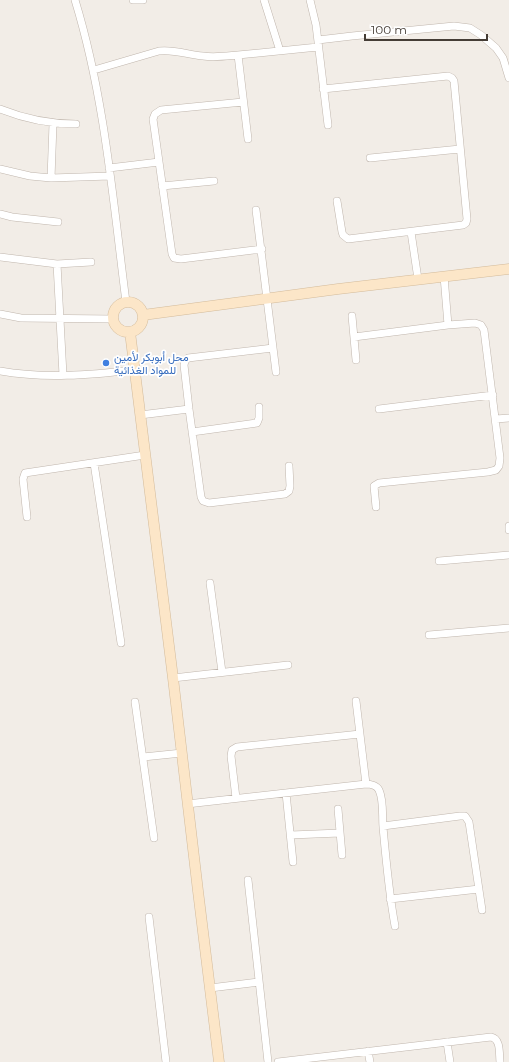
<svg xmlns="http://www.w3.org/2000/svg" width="509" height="1062" viewBox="0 0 509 1062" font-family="Montserrat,Vazirmatn,sans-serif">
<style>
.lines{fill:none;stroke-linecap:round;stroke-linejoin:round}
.minor-casing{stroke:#c0b6ad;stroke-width:8}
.secondary-casing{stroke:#d3bb9b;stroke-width:11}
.minor{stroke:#fff;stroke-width:7}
.secondary{stroke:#fce6c8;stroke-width:10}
.shop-dot{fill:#3f7fe0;stroke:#fff;stroke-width:1.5}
.labels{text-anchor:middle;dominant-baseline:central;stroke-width:3.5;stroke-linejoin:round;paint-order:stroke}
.shop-label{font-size:11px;fill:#366cbe;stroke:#fff;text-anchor:start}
</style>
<rect width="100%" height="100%" fill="#f2ede7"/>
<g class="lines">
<defs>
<path id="minor" d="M75,0C105,98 113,201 126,302
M133,0H143
M264,0L280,51
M310,0L316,25L328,125
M318,40L352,36L454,26L470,28L481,35L496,48L503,58L509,78
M94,70L159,51C175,49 188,55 203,56C214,58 227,56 238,55
M323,89L448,76L452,78L454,81L467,219L466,223L463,225L348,239L343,235L342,232L337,201
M243,102L161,110L155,114L153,119L172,254L174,258L181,259L262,249
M0,109C25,119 49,124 76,124
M248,139L238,55L318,47
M370,158L460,149
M109,168L159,162
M0,169L30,176L51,178L110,176
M51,178L53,124
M162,186L214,181
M256,210L276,372
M0,214L12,217L58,222
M411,232L418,279
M0,257L57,264L91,262
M57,264L63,375
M444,276L448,325
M0,314L21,318L113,319
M352,316L356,360
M354,337L448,325L475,323L481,325L484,330L500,458L499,466L496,470L488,472L379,483L374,486L376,507
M273,348L188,358L185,361L184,365L189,409L201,497L203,501L209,503L285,494L289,491L290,486L289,466
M0,371C44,379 90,375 134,370
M379,409L493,395
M140,415L189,409
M496,419L509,418
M192,432L257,423L259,418V407
M94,463L121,643
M27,517L23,479L25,473L145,455
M509,526V530
M439,561L509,555
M210,583L222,672
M429,635L509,628
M173,678L288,665
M356,701L366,784
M135,702L154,838
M143,757L182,753
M286,793L293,862
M236,798L231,756L232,750L237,747L360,734
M187,804L366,784C371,784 377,786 379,790C384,801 382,816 383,827C386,860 389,894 395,926
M338,809L342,855
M383,826L460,816H465L469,822L482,910
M291,835L340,833
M248,880L268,1062
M390,899L479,889
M149,917L166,1062
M210,988L259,982
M447,1042L450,1062
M368,1051L370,1062
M278,1062L491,1037C501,1039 499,1053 500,1062"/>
<path id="secondary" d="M113 317a15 15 0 1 1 30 0a15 15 0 1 1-30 0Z
M143,315L338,289L509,269
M130,332L173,678L198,891L219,1062"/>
</defs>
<use href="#minor" class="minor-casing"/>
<use href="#secondary" class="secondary-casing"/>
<use href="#minor" class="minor"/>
<use href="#secondary" class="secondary"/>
</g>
<circle class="shop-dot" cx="106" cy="363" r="4"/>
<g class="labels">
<g class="shop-label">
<text x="114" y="357">محل أبوبكر لأمين<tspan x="114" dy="13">للمواد الغذائية</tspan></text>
</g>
</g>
<path d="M365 34v6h122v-6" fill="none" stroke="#453d36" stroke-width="2"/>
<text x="371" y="34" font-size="12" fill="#453d36" stroke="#ffffff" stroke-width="3" paint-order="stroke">100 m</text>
</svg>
